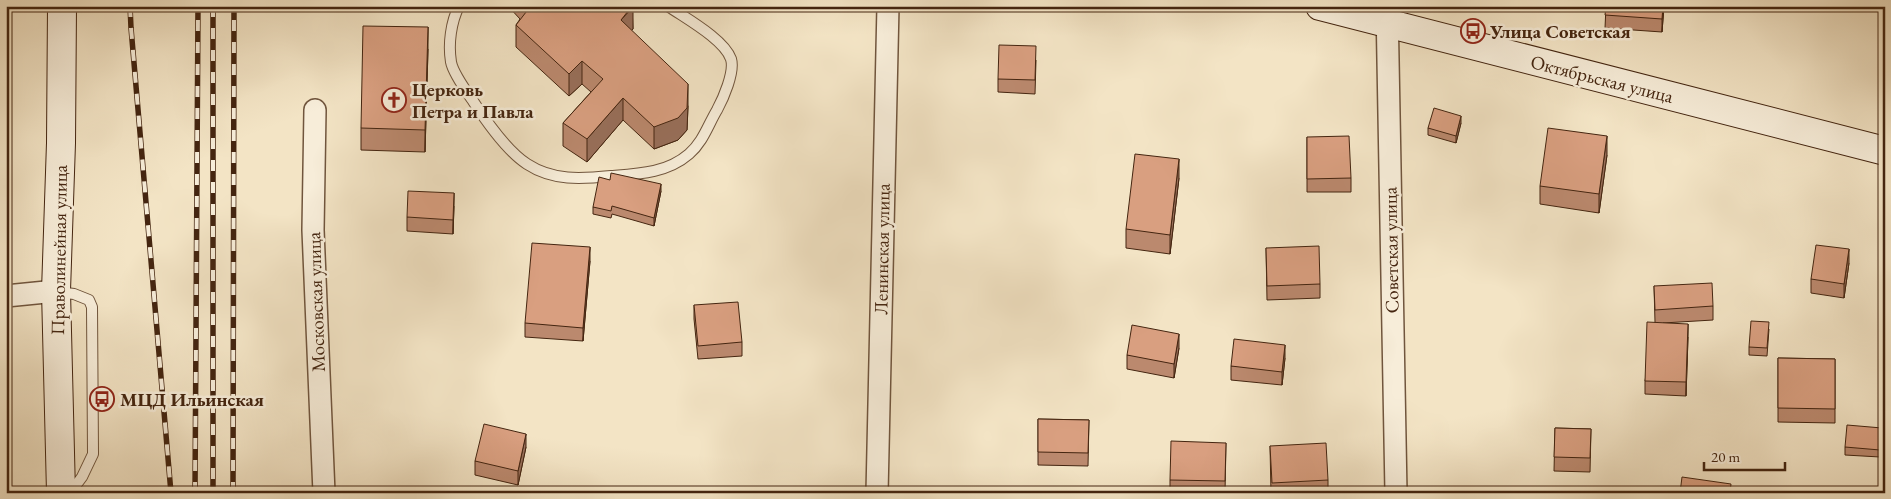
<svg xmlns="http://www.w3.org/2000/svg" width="1891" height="499" viewBox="0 0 1891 499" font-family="'EB Garamond',serif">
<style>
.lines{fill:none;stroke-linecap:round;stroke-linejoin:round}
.lane-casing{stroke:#70553d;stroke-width:12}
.street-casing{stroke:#70553d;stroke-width:24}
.secondary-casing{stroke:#442510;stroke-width:30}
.lane{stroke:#f7edd9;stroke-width:10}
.street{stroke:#f7edd9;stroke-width:21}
.secondary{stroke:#f7edd9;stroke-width:28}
.rail-casing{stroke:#442510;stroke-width:5.5}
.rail{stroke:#f7edd9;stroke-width:4;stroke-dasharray:11;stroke-linecap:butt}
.wall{fill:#bb896e;stroke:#442510}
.shaded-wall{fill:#986f5a;stroke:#442510}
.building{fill:#d99f80;stroke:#442510}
.labels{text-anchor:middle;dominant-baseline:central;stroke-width:5;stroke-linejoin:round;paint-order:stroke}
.poi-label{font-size:19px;font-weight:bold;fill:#442510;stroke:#f7edd9;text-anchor:start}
.street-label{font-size:19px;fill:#442510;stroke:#f7edd9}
</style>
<rect width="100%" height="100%" fill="#f3e4c5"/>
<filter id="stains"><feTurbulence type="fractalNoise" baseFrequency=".004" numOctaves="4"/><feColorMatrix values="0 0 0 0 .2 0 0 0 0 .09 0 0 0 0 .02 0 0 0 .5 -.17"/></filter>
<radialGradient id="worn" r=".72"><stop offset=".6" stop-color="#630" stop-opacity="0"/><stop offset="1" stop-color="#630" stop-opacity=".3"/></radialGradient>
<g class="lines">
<defs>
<path id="lane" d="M459,6C451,22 448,44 451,62C453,73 466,91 473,101C486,121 507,151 527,164C553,181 581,179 611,176C639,174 667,173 689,154C703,142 708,125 717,110C723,99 735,72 731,59C724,39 685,18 668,6
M58,292L74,294L89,300L92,307L93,454L82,477L70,493"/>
<path id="street" d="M1387,6L1396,493
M315,110L313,230L324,493
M6,296L56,291
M877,493L888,6"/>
<path id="secondary" d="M1320,6L1885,151
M61,493L56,291L61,143L62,6"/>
</defs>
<use href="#lane" class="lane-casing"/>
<use href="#street" class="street-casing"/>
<use href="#secondary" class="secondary-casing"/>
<use href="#lane" class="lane"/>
<use href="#street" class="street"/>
<use href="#secondary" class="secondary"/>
<defs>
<path id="rail" d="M130,6L131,28L171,493
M213,6V493
M195,493L198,6
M233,493L234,6"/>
</defs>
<use href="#rail" class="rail-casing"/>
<use href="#rail" class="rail"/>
</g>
<path class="wall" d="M508,6H632L633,29L631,30L688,106L687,130L678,140L654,149L623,120L587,162L563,146V123L591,92L582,84L569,96L516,47V25L520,19Z
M1606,6H1664L1662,32L1605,28Z
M428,49L425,152L361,150V128Z
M1036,60L1035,94L998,92V79Z
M1461,123L1456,143L1428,135V128Z
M1307,137L1351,178V192H1307Z
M1607,155L1599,213L1540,204V186Z
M1179,178L1170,254L1126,248V229Z
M661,191L654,226L612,214L611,218L593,214V207Z
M454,206L453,234L407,231V217Z
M1266,248L1320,284V298L1267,300Z
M590,261L583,341L525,337V323Z
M1849,263L1844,298L1811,293V279Z
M1654,286L1713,306V320L1663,323L1688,337L1686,396L1645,394V381L1655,322Z
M694,305L742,342V356L698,359L694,319Z
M1769,329L1767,356L1749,355V347Z
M1179,348L1174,378L1127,369V355Z
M1285,358L1282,385L1231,380V366Z
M1778,358L1835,359V423L1778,422Z
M1038,419L1089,420L1088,466L1038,465Z
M1555,428L1591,429L1590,472L1554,471Z
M1882,435L1880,457L1845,455V447Z
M1226,443L1225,493H1170V480Z
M1270,446L1328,480V493H1271Z
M526,447L518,485L475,475V461Z"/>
<path class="shaded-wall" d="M1663,6H1664L1662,32V19Z
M633,7V29L621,42V20Z
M428,27V49L425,152V130Z
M582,61V84L569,96V74Z
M688,84V106L687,130L678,140L654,149V127Z
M623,98V120L587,162V139Z
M1461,116V123L1456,143V136Z
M1607,136V155L1599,213V194Z
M1179,159V178L1170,254V235Z
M661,184V191L654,226V218Z
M454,193V206L453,234V220Z
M590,247V261L583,341V328Z
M1849,249V263L1844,298V284Z
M1688,324V337L1686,396V382Z
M1179,334V348L1174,378V364Z
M1285,345V358L1282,385V372Z
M526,434V447L518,485V471Z"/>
<path class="building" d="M529,6H632L621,20L688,84L687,108L678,118L654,127L623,98L587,139L563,123L603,79L582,61L569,74L516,25L530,7Z
M1606,6H1663L1662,19L1605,15Z
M363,26L428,27L425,130L361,128Z
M999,45L1036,46L1035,80L998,79Z
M1434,108L1461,116L1456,136L1428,128Z
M1548,128L1607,136L1599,194L1540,186Z
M1349,136L1351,178L1307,179V137Z
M1135,154L1179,159L1170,235L1126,229Z
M611,173L661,184L654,218L612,206L611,211L593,207L599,177L610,180Z
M408,191L454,193L453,220L407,217Z
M532,243L590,247L583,328L525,323Z
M1816,245L1849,249L1844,284L1811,279Z
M1319,246L1320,284L1267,286L1266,248Z
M1712,283L1713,306L1655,310L1654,286Z
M738,302L742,342L698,346L694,305Z
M1751,321L1769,322L1767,348L1749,347Z
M1647,322L1688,324L1686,382L1645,381Z
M1132,325L1179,334L1174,364L1127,355Z
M1234,339L1285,345L1282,372L1231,366Z
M1778,358L1835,359V409L1778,408Z
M1038,419L1089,420L1088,453L1038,452Z
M484,424L526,434L518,471L475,461Z
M1847,425L1882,428L1880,450L1845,447Z
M1555,428L1591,429L1590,458L1554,457Z
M1171,441L1226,443L1225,481L1170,480Z
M1326,443L1328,480L1272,483L1270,446Z
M1682,477L1731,484L1730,493H1680Z"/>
<defs>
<symbol id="bus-ring" viewBox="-11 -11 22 22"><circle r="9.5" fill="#f7edd9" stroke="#8f2418" stroke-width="1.5"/><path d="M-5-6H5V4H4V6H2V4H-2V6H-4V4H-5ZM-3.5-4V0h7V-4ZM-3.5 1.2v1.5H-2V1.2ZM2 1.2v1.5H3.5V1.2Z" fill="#8f2418"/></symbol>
<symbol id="church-ring" viewBox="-11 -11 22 22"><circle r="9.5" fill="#f7edd9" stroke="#8f2418" stroke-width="1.5"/><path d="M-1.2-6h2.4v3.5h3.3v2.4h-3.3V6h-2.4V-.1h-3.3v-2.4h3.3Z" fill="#8f2418"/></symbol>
</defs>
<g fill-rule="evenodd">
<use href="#bus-ring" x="1459" y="17" width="28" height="28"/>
<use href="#church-ring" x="380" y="86" width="28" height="28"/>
<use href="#bus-ring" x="88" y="385" width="28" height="28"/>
</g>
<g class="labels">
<g class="poi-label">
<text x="1490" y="31">Улица Советская</text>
<text x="412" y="89">Церковь<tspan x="412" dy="22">Петра и Павла</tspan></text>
<text x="120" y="399">МЦД Ильинская</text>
</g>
<g class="street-label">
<text transform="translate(1602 79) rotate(14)">Октябрьская улица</text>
<text transform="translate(882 249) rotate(-89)">Ленинская улица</text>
<text transform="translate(59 250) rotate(-89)">Праволинейная улица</text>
<text transform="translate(1391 250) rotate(-91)">Советская улица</text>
<text transform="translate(316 302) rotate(-92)">Московская улица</text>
</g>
</g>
<rect width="1891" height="499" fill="none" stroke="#f3e4c5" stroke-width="25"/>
<rect x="8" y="8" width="1876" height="484" fill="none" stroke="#442510" stroke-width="2.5"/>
<rect x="12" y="12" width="1866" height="474" fill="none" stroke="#442510"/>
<path d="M1704 462v8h81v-8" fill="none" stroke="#442510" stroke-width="2.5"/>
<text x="1711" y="462" font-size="15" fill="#442510" stroke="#f7edd9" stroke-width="4" paint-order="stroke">20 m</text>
<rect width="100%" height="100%" filter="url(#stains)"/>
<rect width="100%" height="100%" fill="url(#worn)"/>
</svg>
